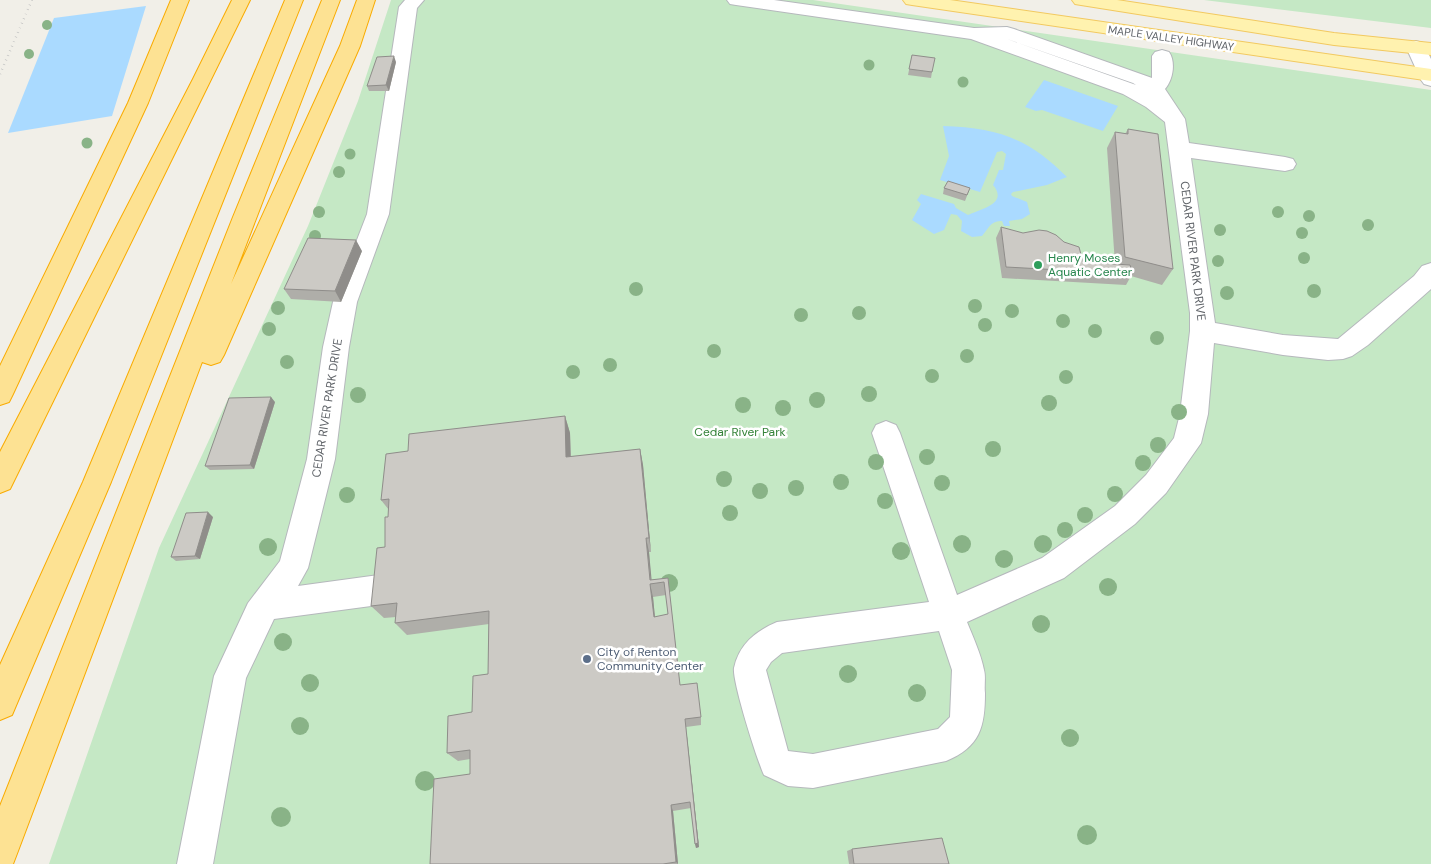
<svg xmlns="http://www.w3.org/2000/svg" width="1431" height="864" viewBox="0 0 1431 864" font-family="'DM Sans',sans-serif">
<style>
.green{fill:#c5e8c5}
.water{fill:#aadaff}
.lines{fill:none;stroke-linecap:round;stroke-linejoin:round}
.minor-casing{stroke:#b5b8bc;stroke-width:2}
.major-casing{stroke:#f2c960;stroke-width:2}
.highway-casing{stroke:#f9ab00;stroke-width:2}
.minor{fill:#fff;fill-rule:evenodd}
.major{fill:#fff2af;fill-rule:evenodd}
.highway{fill:#fde293;fill-rule:evenodd}
.rail{stroke:#b6b7b8;stroke-width:2.5;stroke-dasharray:0.5 4.5;stroke-linecap:butt}
.tree{fill:#89b387}
.wall{fill:#afaea9;fill-rule:evenodd}
.shaded-wall{fill:#8f8d8a}
.building{fill:#cccac5;stroke:#8f8d8a;fill-rule:evenodd}
.leisure-dot{fill:#2e9e5b;stroke:#fff;stroke-width:2}
.service-dot{fill:#5c6f8a;stroke:#fff;stroke-width:2}
.labels{text-anchor:middle;dominant-baseline:central;stroke-width:5;stroke-linejoin:round;paint-order:stroke}
.far-street-label{font-size:11px;fill:#5f6368;stroke:#fff}
.street-label{font-size:12px;fill:#5f6368;stroke:#fff}
.leisure-label{font-size:12px;fill:#27864d;stroke:#fff;text-anchor:start}
.park-label{font-size:12px;fill:#348238;stroke:#fff}
.service-label{font-size:12px;fill:#4e5e75;stroke:#fff;text-anchor:start}
</style>
<rect width="100%" height="100%" fill="#f1efe8"/>
<path class="green" d="M391,0H813L1431,90V864H49L159,548L308,226L358,101Z
M1204,0H1431V28Z"/>
<path class="water" d="M146,6L112,116L8,133L54,18Z
M1044,80L1118,106L1103,131L1042,110L1036,111L1025,107Z
M943,126C998,128 1028,138 1067,177L1047,185L1013,192L1011,194L1012,196L1027,202L1030,214L1022,219L1009,221L1010,226H1004L1002,221C991,220 988,229 982,236L972,237L961,231L962,221L957,215L951,214L944,230L934,234L912,220L921,204L917,200L921,194L954,204L956,208L968,215C980,209 1009,204 993,185L999,170H1003L1006,154L1002,151L997,152L980,192L940,180L949,156Z"/>
<g class="lines">
<defs>
<path id="minor" d="M405,0H424L417,8L389,214L357,302L349,347L335,459L308,568L298,586L386,574L397,579L401,589L397,599L386,604L274,619L246,678L213,864H177L214,676L248,603L280,561L307,459L323,347L333,302L367,214L399,7Z
M727,0H774L974,28L1007,27L1014,29L1152,78V56L1155,52L1162,50L1169,52C1176,62 1173,80 1165,89L1185,119L1189,143L1285,157L1293,159L1296,164L1293,169L1285,171L1191,158L1215,323L1283,335L1338,339L1414,276L1422,266L1431,263V289L1368,345L1352,356L1343,359L1328,360L1283,355L1214,343L1208,414L1201,443L1166,493L1135,524L1064,578L967,622C973,637 981,654 984,670C986,677 984,686 985,693C985,727 980,747 946,761L813,788L788,786L764,775C757,760 732,681 734,668C739,644 756,631 777,622L929,602L872,433L876,425L886,421L896,425L900,433L957,595L1042,558L1115,506L1146,475L1174,438L1180,414L1190,331V313L1165,122L1146,107L1123,94L971,39L736,5L730,4ZM1007,39L1133,83L1136,85ZM939,631L952,670L950,717L938,729L813,754L788,751L766,670L771,662L782,653Z
M1416,41L1423,43L1431,59V86L1424,84L1421,80L1406,47L1409,43Z"/>
<path id="major" d="M903,0H950L1431,69V81L912,5L906,4Z
M1072,0H1117L1334,33L1431,43V55L1334,45L1081,5L1075,4Z"/>
<path id="highway" d="M171,0H189L148,103L13,394L9,402L0,405V366L128,103Z
M232,0H250L10,489L0,493V452L193,79Z
M285,0H303L111,482L12,715L0,720V665L83,482Z
M322,0H340L231,284L340,46L357,0H375L360,46L224,355L220,362L211,365L202,362L18,851L13,864H0V806L233,217Z"/>
</defs>
<use href="#minor" class="minor-casing"/>
<use href="#major" class="major-casing"/>
<use href="#highway" class="highway-casing"/>
<use href="#minor" class="minor"/>
<use href="#major" class="major"/>
<use href="#highway" class="highway"/>
<path class="rail" d="M0,74L32,0"/>
</g>
<g class="tree">
<circle cx="47" cy="25" r="5"/>
<circle cx="29" cy="54" r="5"/>
<circle cx="869" cy="65" r="5.5"/>
<circle cx="963" cy="82" r="5.5"/>
<circle cx="87" cy="143" r="5.5"/>
<circle cx="350" cy="154" r="5.5"/>
<circle cx="339" cy="172" r="6"/>
<circle cx="319" cy="212" r="6"/>
<circle cx="1278" cy="212" r="6"/>
<circle cx="1309" cy="216" r="6"/>
<circle cx="1368" cy="225" r="6"/>
<circle cx="1220" cy="230" r="6"/>
<circle cx="1302" cy="233" r="6"/>
<circle cx="315" cy="236" r="6"/>
<circle cx="1304" cy="258" r="6"/>
<circle cx="1218" cy="261" r="6"/>
<circle cx="636" cy="289" r="7"/>
<circle cx="1314" cy="291" r="7"/>
<circle cx="1227" cy="293" r="7"/>
<circle cx="975" cy="306" r="7"/>
<circle cx="278" cy="308" r="7"/>
<circle cx="1012" cy="311" r="7"/>
<circle cx="859" cy="313" r="7"/>
<circle cx="801" cy="315" r="7"/>
<circle cx="1063" cy="321" r="7"/>
<circle cx="985" cy="325" r="7"/>
<circle cx="269" cy="329" r="7"/>
<circle cx="1095" cy="331" r="7"/>
<circle cx="1157" cy="338" r="7"/>
<circle cx="714" cy="351" r="7"/>
<circle cx="967" cy="356" r="7"/>
<circle cx="287" cy="362" r="7"/>
<circle cx="610" cy="365" r="7"/>
<circle cx="573" cy="372" r="7"/>
<circle cx="932" cy="376" r="7"/>
<circle cx="1066" cy="377" r="7"/>
<circle cx="869" cy="394" r="8"/>
<circle cx="358" cy="395" r="8"/>
<circle cx="817" cy="400" r="8"/>
<circle cx="1049" cy="403" r="8"/>
<circle cx="743" cy="405" r="8"/>
<circle cx="783" cy="408" r="8"/>
<circle cx="1179" cy="412" r="8"/>
<circle cx="1158" cy="445" r="8"/>
<circle cx="993" cy="449" r="8"/>
<circle cx="927" cy="457" r="8"/>
<circle cx="876" cy="462" r="8"/>
<circle cx="1143" cy="463" r="8"/>
<circle cx="724" cy="479" r="8"/>
<circle cx="841" cy="482" r="8"/>
<circle cx="942" cy="483" r="8"/>
<circle cx="796" cy="488" r="8"/>
<circle cx="760" cy="491" r="8"/>
<circle cx="1115" cy="494" r="8"/>
<circle cx="347" cy="495" r="8"/>
<circle cx="885" cy="501" r="8"/>
<circle cx="730" cy="513" r="8"/>
<circle cx="1085" cy="515" r="8"/>
<circle cx="1065" cy="530" r="8"/>
<circle cx="962" cy="544" r="9"/>
<circle cx="1043" cy="544" r="9"/>
<circle cx="268" cy="547" r="9"/>
<circle cx="901" cy="551" r="9"/>
<circle cx="1004" cy="559" r="9"/>
<circle cx="669" cy="583" r="9"/>
<circle cx="1108" cy="587" r="9"/>
<circle cx="1041" cy="624" r="9"/>
<circle cx="283" cy="642" r="9"/>
<circle cx="848" cy="674" r="9"/>
<circle cx="310" cy="683" r="9"/>
<circle cx="917" cy="693" r="9"/>
<circle cx="300" cy="726" r="9"/>
<circle cx="1070" cy="738" r="9"/>
<circle cx="425" cy="781" r="10"/>
<circle cx="281" cy="817" r="10"/>
<circle cx="1087" cy="835" r="10"/>
</g>
<path class="wall" d="M912,55L932,72L931,78L908,75Z
M396,62L389,91H369L367,86Z
M1128,129L1173,269L1162,285L1131,276L1126,285L1002,278L996,238L1001,227L1083,262L1115,264L1107,148L1115,132L1125,134Z
M944,188H970L965,201L943,194Z
M362,251L341,302L291,299L284,289Z
M275,402L254,469L210,470L205,466Z
M565,416L570,433L571,457L640,449L643,465L651,552H649L651,580L668,578L680,685L701,717V725L686,727L699,847L696,848L691,808L673,811L678,864H430L470,774V759L458,761L447,753L472,712L488,674L489,624L407,635L395,623L396,617L384,618L371,606L385,547L389,510L381,500L408,451ZM666,595L668,614L655,617L653,597Z
M213,517L200,559L176,561L171,557Z
M852,849L949,864H849L847,851Z"/>
<path class="shaded-wall" d="M394,56L396,62L389,91L386,85Z
M356,240L362,251L341,302L335,291Z
M271,397L275,402L254,469L250,465Z
M565,416L570,433L571,473L566,457Z
M640,449L643,465L651,552L649,538Z
M208,512L213,517L200,559L195,556Z
M646,538L649,552L652,584H651Z
M650,584L653,597L656,629L654,617Z
M686,727L699,847L696,848L695,844Z
M671,805L673,811L678,864L676,862Z"/>
<path class="building" d="M912,55L935,58L932,72L909,69Z
M394,56L386,85L367,86L377,57Z
M1128,129L1158,134L1173,269L1125,257L1115,132L1128,134Z
M948,181L970,188L967,195L944,188Z
M1001,227L1023,233L1039,230L1047,231L1056,235L1064,242L1079,247L1083,262L1130,265L1133,274L1006,267Z
M308,238L356,240L335,291L284,289Z
M271,397L250,465L205,466L229,398Z
M565,416L566,457L640,449L649,538H646L650,580L668,578L680,685L697,683L701,717L685,719L698,843L695,844L690,802L671,805L676,862L663,864H430L434,779L470,774V750L447,753L448,716L472,712L473,676L488,674L489,611L395,623L397,603L371,606L377,548L385,547V517H388L389,499L381,500L386,454L408,451L409,434ZM664,582L668,614L654,617L650,584Z
M208,512L195,556L171,557L186,513Z
M942,838L949,864H854L852,849Z"/>
<circle class="leisure-dot" cx="1038" cy="265" r="5"/>
<circle class="service-dot" cx="587" cy="659" r="5"/>
<g class="labels">
<g class="far-street-label">
<text transform="translate(1171 38) rotate(8)">MAPLE VALLEY HIGHWAY</text>
</g>
<g class="street-label">
<text transform="translate(1193 251) rotate(83)">CEDAR RIVER PARK DRIVE</text>
<text transform="translate(327 408) rotate(-81)">CEDAR RIVER PARK DRIVE</text>
</g>
<g class="leisure-label">
<text x="1048" y="258">Henry Moses<tspan x="1048" dy="14">Aquatic Center</tspan></text>
</g>
<g class="park-label">
<text x="740" y="432">Cedar River Park</text>
</g>
<g class="service-label">
<text x="597" y="652">City of Renton<tspan x="597" dy="14">Community Center</tspan></text>
</g>
</g>
</svg>
